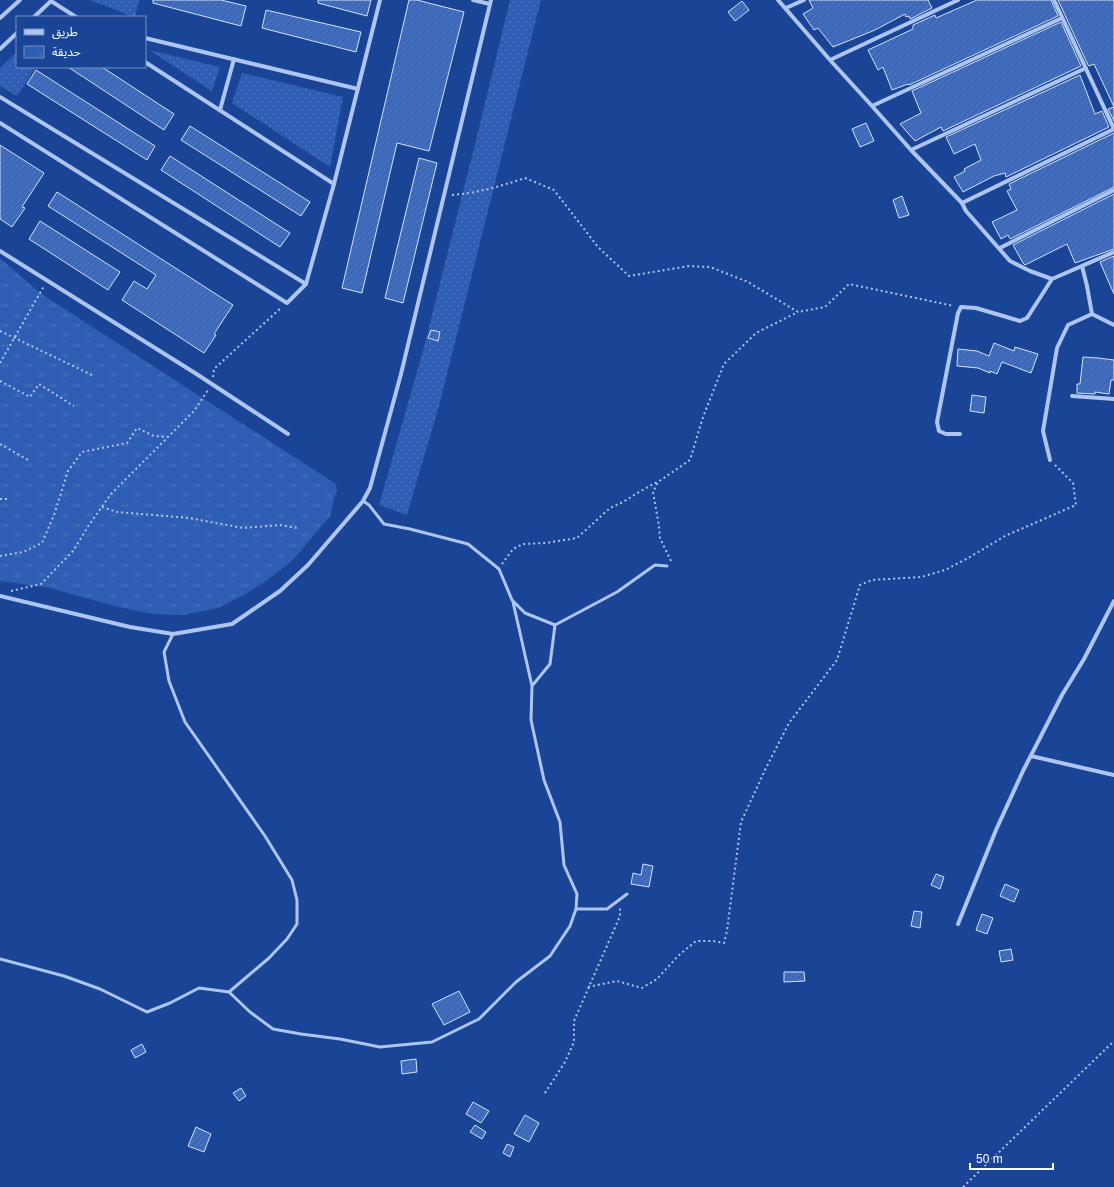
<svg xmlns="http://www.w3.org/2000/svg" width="1114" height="1187" viewBox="0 0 1114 1187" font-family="Helvetica,'Noto Sans Arabic',sans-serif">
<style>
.grass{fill:url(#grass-dots)}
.park{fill:url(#park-tufts)}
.building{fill:url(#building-hatch);stroke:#d4e2fb}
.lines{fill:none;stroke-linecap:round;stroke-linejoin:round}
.path{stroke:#aec5f0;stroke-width:2;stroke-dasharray:2 3;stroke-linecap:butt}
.lane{stroke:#aec5f0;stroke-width:3}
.street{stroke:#aec5f0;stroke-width:4}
</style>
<defs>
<pattern id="grass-dots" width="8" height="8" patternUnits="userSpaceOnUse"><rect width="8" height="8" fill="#2e5db4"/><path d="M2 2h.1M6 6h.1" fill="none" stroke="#4d75bf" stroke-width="1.8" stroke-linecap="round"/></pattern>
<pattern id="park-tufts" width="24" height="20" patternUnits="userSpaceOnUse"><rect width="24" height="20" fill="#2e5db4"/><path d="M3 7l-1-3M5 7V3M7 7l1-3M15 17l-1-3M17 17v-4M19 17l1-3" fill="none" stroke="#4d75bf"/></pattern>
<pattern id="building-hatch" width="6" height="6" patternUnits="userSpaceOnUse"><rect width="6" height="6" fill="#436ebd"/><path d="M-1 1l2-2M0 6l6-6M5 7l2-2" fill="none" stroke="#485b7f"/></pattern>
</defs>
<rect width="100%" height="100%" fill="#1a4496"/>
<path class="grass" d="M90,0H139L135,17H134Z
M510,0H541L439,406L407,515L379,505L424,347L478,132Z
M149,50L220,67L212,91Z
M17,52V67H36L17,96L0,86V68Z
M242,73L343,97L330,167L232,103Z"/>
<path class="park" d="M0,258L40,293L336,484L337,491L334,498L331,515L292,561L266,581L246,594L218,608L184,615L153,614L114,606L50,588L0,581Z"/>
<path class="building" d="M153,0H221L246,6L241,26L153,3Z
M318,0H371L367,16L318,3Z
M409,0H417L464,12L429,151L397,143L362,293L342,288Z
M809,0H928L932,8L910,19L909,16L906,17L905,14L875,30L833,47L818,28L814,30L803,14L813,8Z
M977,0H1051L1058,16L909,85L908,84L892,90L883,67L878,70L868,50L913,29V25L935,15L936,18Z
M1058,0H1114V121L1108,109L1114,107L1094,64L1089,66L1088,65Z
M742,1L749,10L735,21L728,12Z
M266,10L361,32L356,52L262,28Z
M1061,22L1081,66L943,131L941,127L915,141L900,124L921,113L912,91Z
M68,67H102L174,114L164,130Z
M36,70L155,146L147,160L27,84Z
M1080,75L1095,114L1102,111L1109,127L1006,177L1005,173L994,176L963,192L954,177L965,171L964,169L981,160L975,144L954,154L946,137Z
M866,123L874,141L860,147L852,129Z
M190,126L310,202L301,216L181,140Z
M1114,133V187L1010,239L1008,235L1001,239L992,222L1017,210L1007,191L1011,189L1009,184Z
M0,145L44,173L22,207L25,208L12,227L0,219Z
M170,156L290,233L280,247L161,170Z
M419,158L437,163L403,303L385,298Z
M57,192L233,305L214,334L216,335L204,353L122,300L134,281L147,289L156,275L48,206Z
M1114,194V249L1075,263L1067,244L1025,265L1023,263L1013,245Z
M902,196L909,215L899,218L893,200Z
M40,221L120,272L108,290L29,239Z
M1114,256V294L1100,262Z
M431,330L440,332L438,341L428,338Z
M994,343L1014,351L1015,347L1038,354L1031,373L1002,362L997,374L990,371V373L978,368L957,366L958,349L977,351L989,356Z
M1083,357L1098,358L1114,360V380H1111L1109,394L1095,392V394L1077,393V384H1080Z
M972,395L986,397L984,413L970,411Z
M643,864L653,866L649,887L631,884L633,873L641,875Z
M936,874L944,877L940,889L931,885Z
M1005,884L1019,890L1014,902L1000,896Z
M914,911L922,912L920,928L911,926Z
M982,914L993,918L987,934L976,930Z
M1011,949L1013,960L1001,962L999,951Z
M784,972H804L805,981L784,982Z
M459,991L470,1012L444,1025L432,1004Z
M142,1044L146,1052L135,1058L131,1050Z
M416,1059L417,1072L402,1074L401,1061Z
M241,1088L246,1096L239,1101L233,1093Z
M473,1102L489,1111L481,1123L466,1114Z
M525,1115L539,1123L529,1142L514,1134Z
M475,1125L486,1132L482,1139L470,1132Z
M196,1127L211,1134L204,1152L188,1146Z
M507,1144L514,1147L510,1157L503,1153Z"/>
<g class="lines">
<path class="path" d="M452,195C478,193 501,186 525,178L554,190L598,247L629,276L689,266L710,267L748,282L798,312L825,307L849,284L954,306
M0,331L92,375
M0,363L44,286
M213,377L214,369L282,307
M0,381L30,397L39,384L74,406
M0,444L30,461
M0,499H8
M102,507L117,512L189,518L243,528L280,525L297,528
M0,556L23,552L42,543L54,515L68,471L82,452L127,443L137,428L154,436L169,437
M671,561L660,538L659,526L653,492L658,482L690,460L703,417L724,364L756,333L798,312
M502,564L513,549L523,544L546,543L577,538L610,508L623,502L639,492L657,482
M11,591L41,584L73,551L89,525L111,494L194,411L208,390
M588,987L617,981L642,988L657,979L678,956L696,941H713L724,943L727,931L741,822L765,770L789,723L837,660L860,585L872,580L921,577L945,570L970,557L1005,536L1076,505L1073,483L1055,465
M545,1093L565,1062L574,1042V1021L620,916V907
M963,1187L1114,1041"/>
<path class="lane" d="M363,501L369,505L384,524L410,529L468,544L499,569L512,600L525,613L555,625
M513,602L532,686
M173,634L164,652L169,681L185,722L265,836L292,880L297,900V924L287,939L269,958L229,992
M576,909H607L627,894
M0,959L64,976L100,989L147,1012L170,1003L199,988L229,992L250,1012L273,1029L301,1034L340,1039L380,1047L432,1042L479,1019L516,982L550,956L570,926L576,909L577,894L564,865L560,822L544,780L531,720L532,686L550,664L555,625L617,592L655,565L667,566"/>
<path class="street" d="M473,0L490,4
M778,0L830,60L872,106L911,150L962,203L966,211L1010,261L1030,271L1052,279L1114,252
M1054,0L1114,129
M51,1L76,17
M786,8L804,0
M34,17L52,0
M0,18L20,0
M145,38L358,89
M0,49L17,33
M830,60L958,0
M145,62L334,184
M0,97L306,284
M872,106L1062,18
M220,110L234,59
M0,123L287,303L306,284L334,184L380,0
M911,150L1086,68
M962,203L1114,129
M1000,248L1114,190
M0,251L195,373L288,434
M1082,266L1087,286L1092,314L1114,325
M1072,396L1114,399
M960,434H946L939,431L937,422L958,313L961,307L976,308L1020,321L1027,318L1052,279
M1050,460L1043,431L1057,348L1068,325L1092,314
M0,596L130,627L173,634L232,624L280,591L308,565L363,501L370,488L401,374L491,0
M1031,756L1114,775
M958,924L996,830L1023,771L1062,695L1084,659L1114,601"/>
</g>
<rect x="16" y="16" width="130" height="52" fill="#1a4496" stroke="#768fc0"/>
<rect x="24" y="29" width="20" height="6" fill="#aec5f0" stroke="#768fc0"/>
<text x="52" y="36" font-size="12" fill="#ffffff">طريق</text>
<rect x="24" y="46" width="20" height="12" fill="url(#park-tufts)" stroke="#768fc0"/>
<text x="52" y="56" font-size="12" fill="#ffffff">حديقة</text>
<path d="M970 1163v6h83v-6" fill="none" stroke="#ffffff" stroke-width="2"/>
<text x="976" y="1163" font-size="12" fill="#ffffff" stroke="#1a4496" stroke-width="3" paint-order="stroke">50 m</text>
</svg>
